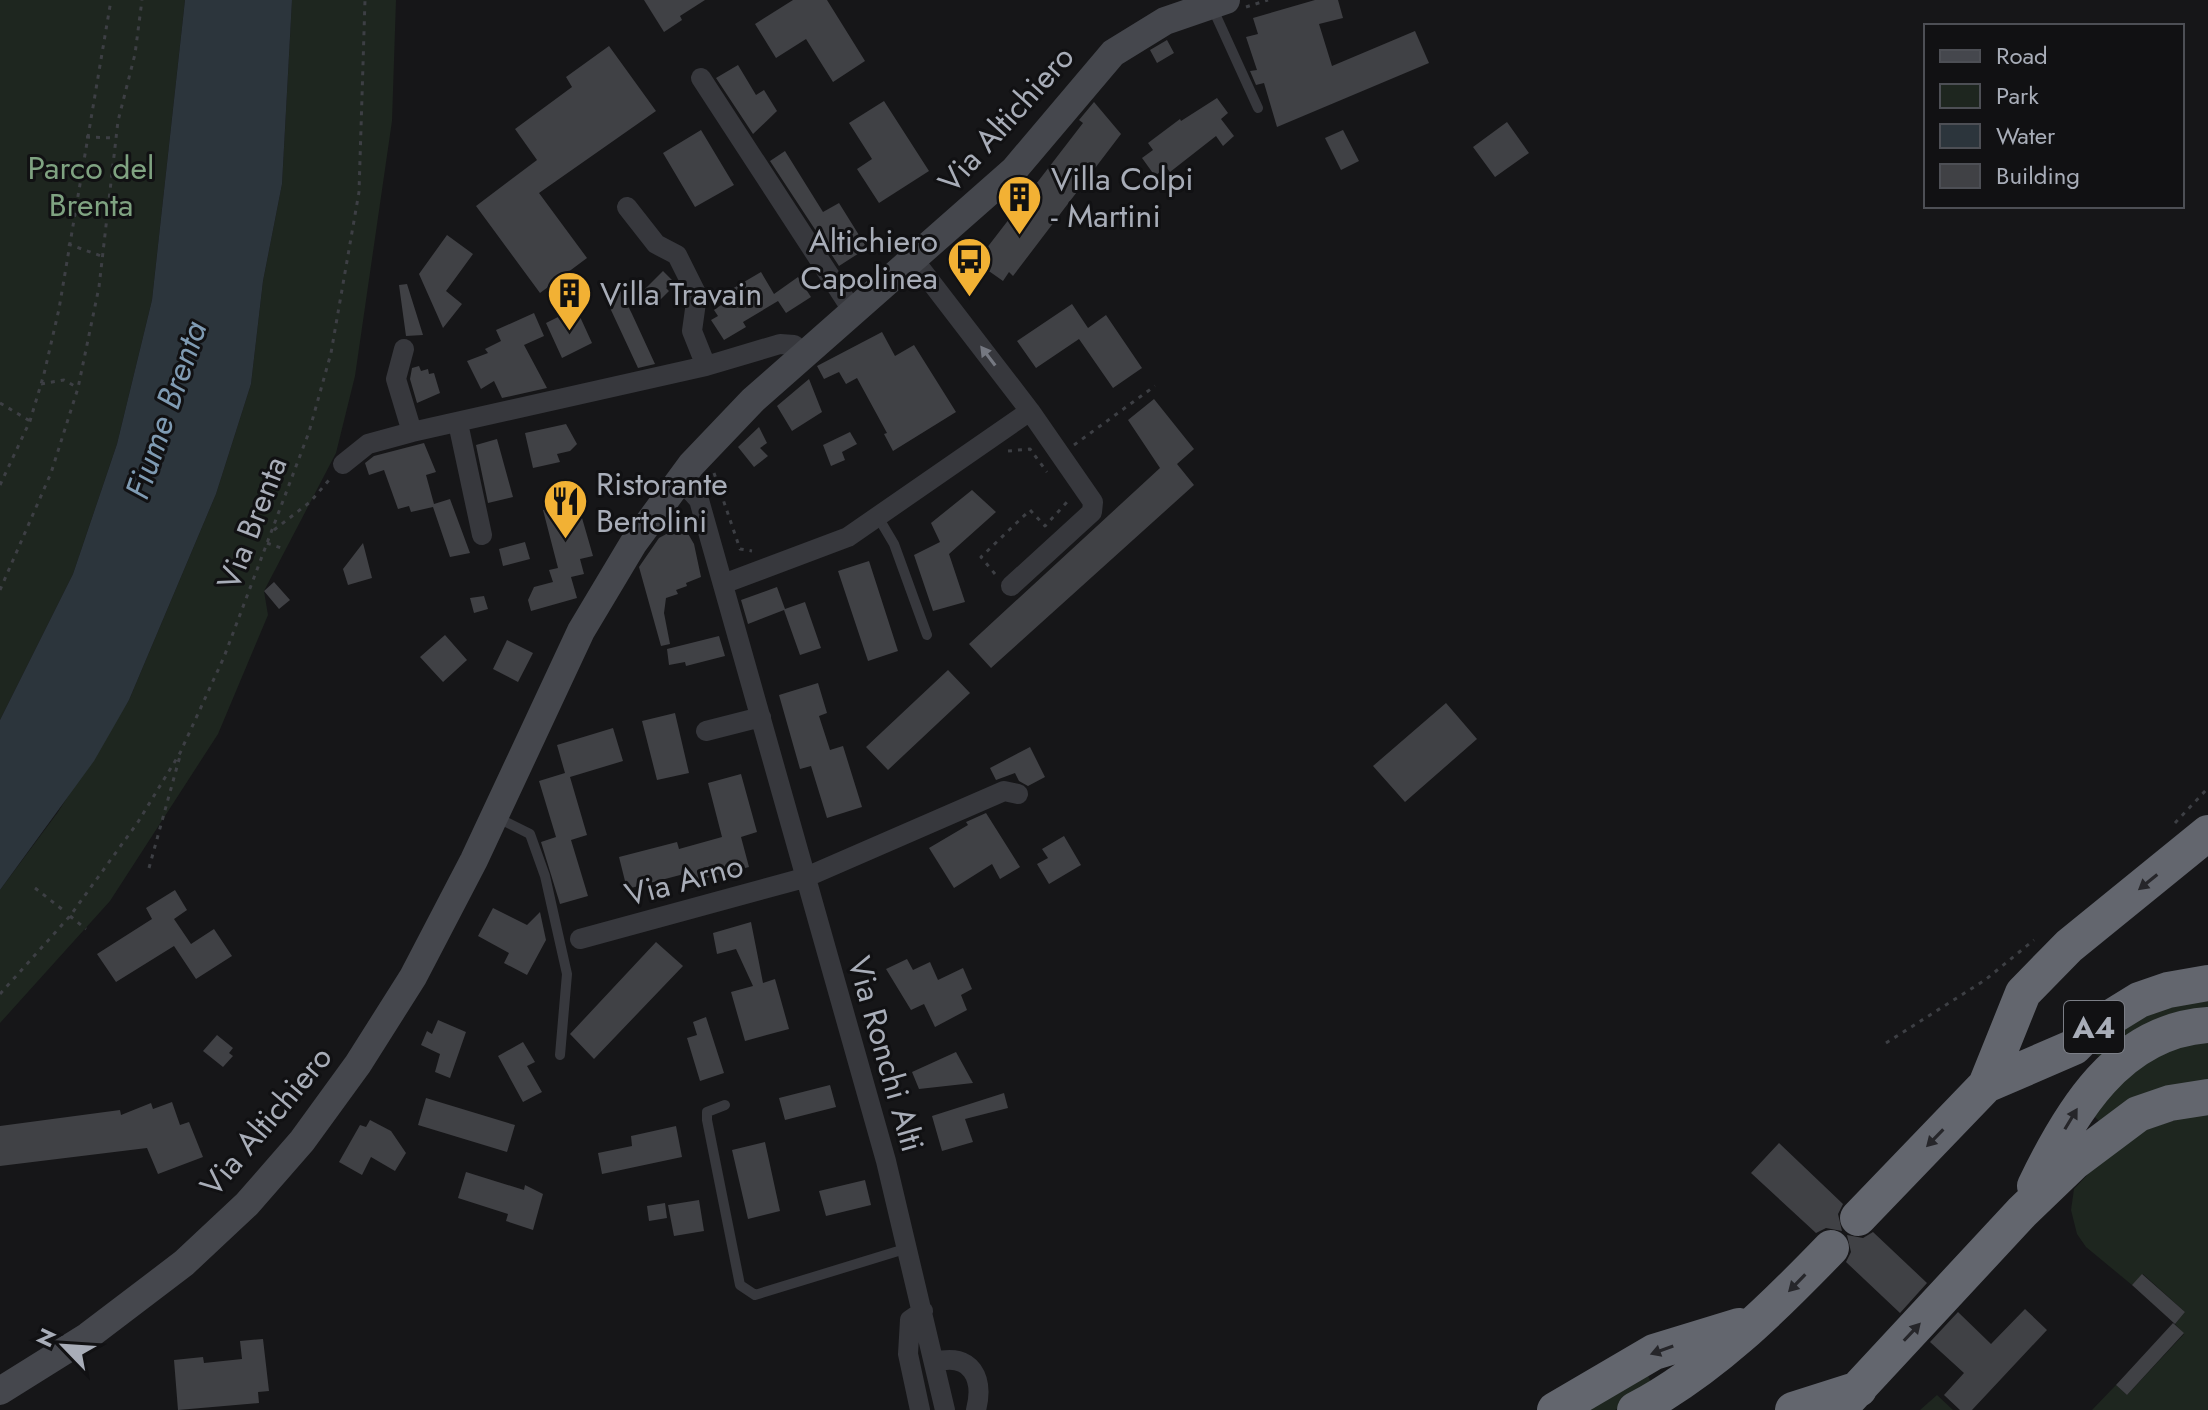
<svg xmlns="http://www.w3.org/2000/svg" width="2208" height="1410" viewBox="0 0 2208 1410" font-family="Jost,sans-serif">
<style>
.green{fill:#1e261f}
.water{fill:#2c353c}
.building{fill:#404145}
.lines{fill:none;stroke-linecap:round;stroke-linejoin:round}
.path{stroke:#3d3f44;stroke-width:3;stroke-dasharray:4 6;stroke-linecap:butt}
.lane{stroke:#37383d;stroke-width:10}
.street{stroke:#37383d;stroke-width:20}
.secondary{stroke:#45474d;stroke-width:28}
.highway{stroke:#63666e;stroke-width:36}
.oneway{fill:#757881}
.oneway2{fill:#26262a}
.labels{text-anchor:middle;dominant-baseline:central;stroke-width:6;stroke-linejoin:round;paint-order:stroke}
.shield{fill:#111113;stroke:#7b7e86;stroke-width:2}
.shield-label{font-size:30px;font-weight:bold;fill:#a8adb8}
.street-label{font-size:32px;fill:#a8adb8;stroke:#111113}
.park-label{font-size:32px;fill:#7fa381;stroke:#111113}
.poi-label{font-size:32px;fill:#a8adb8;stroke:#111113;text-anchor:start}
.water-label{font-size:34px;font-style:italic;fill:#7f9bb3;stroke:#111113}
</style>
<rect width="100%" height="100%" fill="#161618"/>
<path class="green" d="M0,0H185L152,300L117,444L73,574L0,720Z
M292,0H396L392,121L355,376L336,453L264,591L268,615L218,734L110,901L0,1023V890L58,812L129,700L216,494L251,384L263,281L282,184Z
M2208,990V1012L2103,1059L2091,1051L2137,1012Z
M2208,1033V1087L2103,1125L2091,1113L2135,1063Z
M2208,1109V1410H2092L2116,1385L2127,1395L2184,1334L2175,1324L2185,1312L2143,1274L2132,1285L2086,1247L2077,1234L2071,1210L2074,1189L2122,1138Z
M1647,1373L1654,1390L1615,1410H1567Z
M1937,1395L1953,1410H1920Z"/>
<path class="water" d="M185,0H292L282,184L263,281L251,384L216,494L129,700L94,761L0,890V720L73,574L117,444L152,300Z"/>
<path class="building" d="M644,0H705L680,16L682,20L664,32Z
M793,0H827L865,61L833,82L806,39L776,58L755,24Z
M1315,0H1338L1343,18L1319,24L1332,66L1415,31L1429,63L1277,127L1264,83L1256,85L1250,71L1257,70L1246,37L1258,34L1253,18Z
M1167,40L1174,53L1157,63L1150,50Z
M609,46L656,111L539,193L587,258L540,293L476,206L537,160L515,129L572,87L566,77Z
M738,65L756,95L764,90L777,111L753,134L716,78Z
M1217,98L1228,113L1221,119L1234,136L1223,146L1216,136L1170,172L1166,167L1155,176L1142,158L1153,150L1148,143L1180,119L1181,121Z
M884,101L929,171L879,203L857,169L872,159L849,123Z
M1094,102L1121,134L1013,276L1009,272L1003,281L976,262L1083,123L1079,120Z
M1507,122L1529,153L1495,177L1473,147Z
M701,130L734,185L695,207L663,153Z
M1343,130L1359,161L1341,170L1325,138Z
M785,151L823,212L839,203L867,248L839,266L770,161Z
M447,235L473,254L446,291L462,304L443,328L419,274Z
M663,271L673,281L666,288L669,291L653,307L641,293Z
M761,272L774,294L798,277L811,297L786,313L778,301L743,322L746,327L724,340L711,320L718,316L714,310L724,303L720,296Z
M407,284L423,335L406,336L399,285Z
M619,288L632,314L655,364L638,368L604,295Z
M1072,304L1088,328L1106,315L1142,368L1113,388L1079,339L1036,368L1017,341Z
M576,308L592,343L562,358L546,323Z
M534,313L544,336L524,345L547,388L502,398L494,381L481,389L467,361L488,353L485,349L501,341L496,330Z
M882,332L895,356L914,345L956,412L893,451L884,434L887,433L857,378L846,384L839,372L824,379L817,366Z
M419,366L421,371L428,369L429,374L434,373L440,393L417,403L410,379L412,368Z
M809,379L822,412L792,431L777,406Z
M1154,399L1194,449L1177,464L1194,485L991,668L969,644L1160,468L1128,420Z
M566,424L577,444L570,451L557,454L560,462L533,468L525,433Z
M759,427L767,443L760,448L768,456L754,467L738,447Z
M850,432L857,444L842,452L845,460L831,466L823,445Z
M497,439L513,497L488,503L476,445Z
M424,443L436,472L426,475L434,504L450,499L470,553L450,557L433,507L411,512L409,506L398,509L384,470L369,475L365,463L374,456Z
M972,490L996,512L949,554L965,602L933,611L914,555L940,542L931,523Z
M564,505L567,514L580,511L593,556L580,559L584,574L571,577L577,598L531,611L528,600L534,587L553,582L549,570L558,568L543,510Z
M683,525L694,544L701,577L686,583L687,586L676,590L678,594L666,598L664,613L670,644L661,646L639,567L659,538Z
M525,542L530,559L503,566L499,549Z
M363,543L372,578L348,585L343,569Z
M869,561L898,651L868,661L838,571Z
M274,582L290,600L279,609L264,591Z
M777,587L785,609L805,602L821,648L800,655L784,610L748,624L741,600Z
M484,596L488,609L474,613L470,598Z
M445,635L467,660L443,682L420,657Z
M719,636L725,656L686,666L685,662L669,665L667,649Z
M507,640L533,653L518,682L493,669Z
M948,670L970,693L888,770L866,747Z
M818,683L827,713L819,716L830,750L843,746L862,807L827,818L811,766L800,769L779,695Z
M1446,703L1477,739L1405,802L1373,766Z
M675,713L689,773L657,780L642,721Z
M613,728L623,761L570,777L587,835L571,840L588,896L560,904L541,842L556,837L539,781L565,773L557,745Z
M1030,747L1045,777L1028,786L1019,781L1015,773L996,780L990,768Z
M741,774L757,832L741,837L749,867L687,883L684,874L627,889L619,857L677,842L679,849L722,837L708,783Z
M986,813L1020,867L1000,879L992,864L954,888L929,848L968,825L966,822Z
M1064,836L1081,865L1049,884L1037,864L1048,858L1042,849Z
M175,890L187,910L174,919L191,944L214,929L232,956L196,979L174,946L116,982L97,954L152,919L146,908Z
M493,908L527,925L540,912L546,940L527,975L504,963L509,953L478,936Z
M751,922L763,983L775,979L789,1029L745,1041L731,992L753,986L736,949L717,954L713,933Z
M656,942L683,966L594,1059L570,1034Z
M907,959L913,970L930,962L938,980L963,968L972,989L961,995L967,1010L935,1027L924,1004L911,1010L886,969Z
M706,1017L724,1073L700,1081L687,1038L697,1035L693,1022Z
M438,1020L466,1032L450,1078L435,1072L440,1054L421,1045L427,1031L432,1034Z
M217,1035L233,1048L229,1053L233,1056L223,1067L203,1051Z
M523,1042L535,1062L527,1066L542,1092L523,1102L498,1056Z
M956,1052L973,1083L919,1089L912,1072Z
M830,1085L836,1107L785,1120L779,1098Z
M1004,1093L1008,1108L965,1119L973,1142L942,1151L932,1116Z
M426,1098L515,1125L507,1152L418,1125Z
M172,1102L180,1125L189,1122L203,1157L158,1174L147,1148L0,1166V1126L120,1110L121,1115L151,1103L153,1109Z
M370,1120L391,1131L406,1153L395,1171L371,1157L362,1175L339,1162L360,1125L366,1127Z
M676,1126L682,1157L602,1174L598,1153L632,1146L631,1136Z
M765,1142L780,1211L748,1219L732,1150Z
M1779,1143L1843,1204L1838,1214L1842,1231L1826,1228L1816,1233L1751,1173Z
M466,1172L524,1190L525,1185L543,1194L533,1230L506,1221L508,1214L458,1198Z
M865,1180L871,1205L826,1216L819,1191Z
M699,1200L704,1231L674,1236L668,1205Z
M665,1203L667,1218L649,1221L647,1206Z
M1873,1232L1927,1283L1900,1313L1846,1262L1851,1252L1847,1235L1863,1238Z
M2142,1274L2185,1312L2175,1324L2132,1285Z
M2025,1309L2047,1330L1972,1410H1960L1944,1395L1964,1373L1930,1342L1958,1312L1991,1344Z
M2173,1323L2184,1333L2127,1395L2116,1385Z
M263,1339L269,1391L258,1392L259,1403L178,1410L174,1360L203,1357L204,1363L242,1359L240,1341Z"/>
<g class="lines">
<path class="path" d="M1246,7L1268,0
M86,137L116,138
M68,244L104,257
M41,384L64,380L78,388
M0,403L30,421
M1074,445L1155,386
M1008,451L1030,449L1047,472
M714,473L740,549L752,551
M0,485L30,421L44,374L59,309L111,0
M274,530L310,502L330,479
M267,543L284,549
M995,574L981,557L1030,510L1045,526L1068,501
M0,590L51,473L78,388L99,287L118,121L135,54L142,0
M2175,823L2208,788
M149,868L180,756
M35,888L63,910
M70,916L86,929
M0,994L70,916L138,822L180,753L224,657L309,432L331,353L359,192L365,0
M1886,1043L1985,980L2034,940"/>
<path class="lane" d="M1212,7L1258,108
M878,517L894,544L927,635
M496,817L530,834L545,876L567,974L560,1055
M725,1105L707,1112V1120L740,1285L755,1295L908,1248"/>
<path class="street" d="M701,78L854,313
M627,207L656,244L677,255L697,295L692,331L706,366
M914,260L1030,411L1093,502L1092,512L1011,586
M404,349L396,379L412,432
M458,423L482,535
M343,464L368,444L412,432L706,366L780,344L794,345L806,355
M680,479L699,500L886,1161L945,1410
M723,584L848,537L1030,411
M706,731L761,717
M580,939L804,878L1004,791L1018,794
M935,1362C972,1352 984,1379 976,1410
M920,1410L908,1354L910,1320L923,1311"/>
<path class="secondary" d="M0,1391L88,1336L184,1263L247,1204L302,1141L358,1064L413,977L474,860L581,631L633,544L691,465L753,400L1014,170L1113,53L1165,21L1226,0"/>
<path class="highway" d="M1986,1085L2074,1047L2092,1029L2139,1000L2168,990L2208,983
M2035,1186C2070,1113 2118,1031 2208,1025
M1858,1218L1986,1085L2023,993L2069,946L2208,833
M1555,1410L1654,1352L1739,1326
M1635,1410C1711,1370 1773,1308 1831,1248
M1793,1410L1859,1389
M1838,1410L2022,1212L2074,1162L2138,1114L2170,1103L2208,1097"/>
</g>
<defs><path id="oneway-solid" d="M-6-.8H1V-3.2L6.5 0L1 3.2V.8H-6Z" transform="scale(2)"/></defs>
<use class="oneway" href="#oneway-solid" transform="translate(988 356) rotate(-127)"/>
<g class="oneway2">
<use href="#oneway-solid" transform="translate(2148 882) rotate(141)"/>
<use href="#oneway-solid" transform="translate(2071 1119) rotate(-59)"/>
<use href="#oneway-solid" transform="translate(1935 1138) rotate(134)"/>
<use href="#oneway-solid" transform="translate(1797 1283) rotate(134)"/>
<use href="#oneway-solid" transform="translate(1912 1332) rotate(-47)"/>
<use href="#oneway-solid" transform="translate(1662 1350) rotate(160)"/>
</g>
<defs>
<symbol id="building-pin" viewBox="-11 -11 22 30"><path d="M0 17L-7.5 6A9.5 9.5 0 1 1 7.5 6Z" fill="#f2b134" stroke="#111113"/><path d="M-4-6H4V6H1V3H-1V6H-4ZM-2.5-4.3h1.7v1.8h-1.7ZM.8-4.3h1.7v1.8H.8ZM-2.5-1h1.7V.8h-1.7ZM.8-1h1.7V.8H.8Z" fill="#111"/></symbol>
<symbol id="bus-pin" viewBox="-11 -11 22 30"><path d="M0 17L-7.5 6A9.5 9.5 0 1 1 7.5 6Z" fill="#f2b134" stroke="#111113"/><path d="M-5-6H5V4H4V6H2V4H-2V6H-4V4H-5ZM-3.5-4V0h7V-4ZM-3.5 1.2v1.5H-2V1.2ZM2 1.2v1.5H3.5V1.2Z" fill="#111"/></symbol>
<symbol id="restaurant-pin" viewBox="-11 -11 22 30"><path d="M0 17L-7.5 6A9.5 9.5 0 1 1 7.5 6Z" fill="#f2b134" stroke="#111113"/><path d="M-5-6h1v4h1v-4h1v4h1v-4h1v5L-1.5 .5V6h-2V.5L-5-1ZM5-6V6H3V1.5H1.5Q1.5-4 5-6Z" fill="#111"/></symbol>
</defs>
<g fill-rule="evenodd">
<use href="#building-pin" x="994" y="172" width="51" height="69"/>
<use href="#bus-pin" x="944" y="234" width="51" height="69"/>
<use href="#building-pin" x="544" y="268" width="51" height="69"/>
<use href="#restaurant-pin" x="540" y="476" width="51" height="69"/>
</g>
<g class="labels">
<rect class="shield" x="2064" y="1001" width="60" height="52" rx="6"/>
<g class="shield-label">
<text x="2094" y="1027">A4</text>
</g>
<g class="street-label">
<text transform="translate(1006 119) rotate(-48)">Via Altichiero</text>
<text transform="translate(252 523) rotate(-69)">Via Brenta</text>
<text transform="translate(684 880) rotate(-15)">Via Arno</text>
<text transform="translate(886 1054) rotate(74)">Via Ronchi Alti</text>
<text transform="translate(266 1121) rotate(-50)">Via Altichiero</text>
</g>
<g class="park-label">
<text x="91" y="168">Parco del<tspan x="91" dy="37">Brenta</tspan></text>
</g>
<g class="poi-label">
<text x="1051" y="179">Villa Colpi<tspan x="1051" dy="37">- Martini</tspan></text>
<text x="938" y="241" text-anchor="end">Altichiero<tspan x="938" dy="37">Capolinea</tspan></text>
<text x="600" y="294">Villa Travain</text>
<text x="596" y="484">Ristorante<tspan x="596" dy="37">Bertolini</tspan></text>
</g>
<g class="water-label">
<text transform="translate(166 410) rotate(-71)">Fiume Brenta</text>
</g>
</g>
<rect x="1924" y="24" width="260" height="184" fill="#111113" stroke="#4d4f55" stroke-width="2"/>
<rect x="1940" y="50" width="40" height="12" fill="#45474d" stroke="#4d4f55" stroke-width="2"/>
<text x="1996" y="64" font-size="24" fill="#a8adb8">Road</text>
<rect x="1940" y="84" width="40" height="24" fill="#1e261f" stroke="#4d4f55" stroke-width="2"/>
<text x="1996" y="104" font-size="24" fill="#a8adb8">Park</text>
<rect x="1940" y="124" width="40" height="24" fill="#2c353c" stroke="#4d4f55" stroke-width="2"/>
<text x="1996" y="144" font-size="24" fill="#a8adb8">Water</text>
<rect x="1940" y="164" width="40" height="24" fill="#404145" stroke="#4d4f55" stroke-width="2"/>
<text x="1996" y="184" font-size="24" fill="#a8adb8">Building</text>
<g transform="translate(64 1346) rotate(295)" stroke="#111113" stroke-width="6" paint-order="stroke">
<path d="M0-6L14 30L0 20L-14 30Z" fill="#a8adb8"/>
<text y="-12" font-size="22" font-weight="bold" text-anchor="middle" fill="#a8adb8">N</text>
</g>
</svg>
